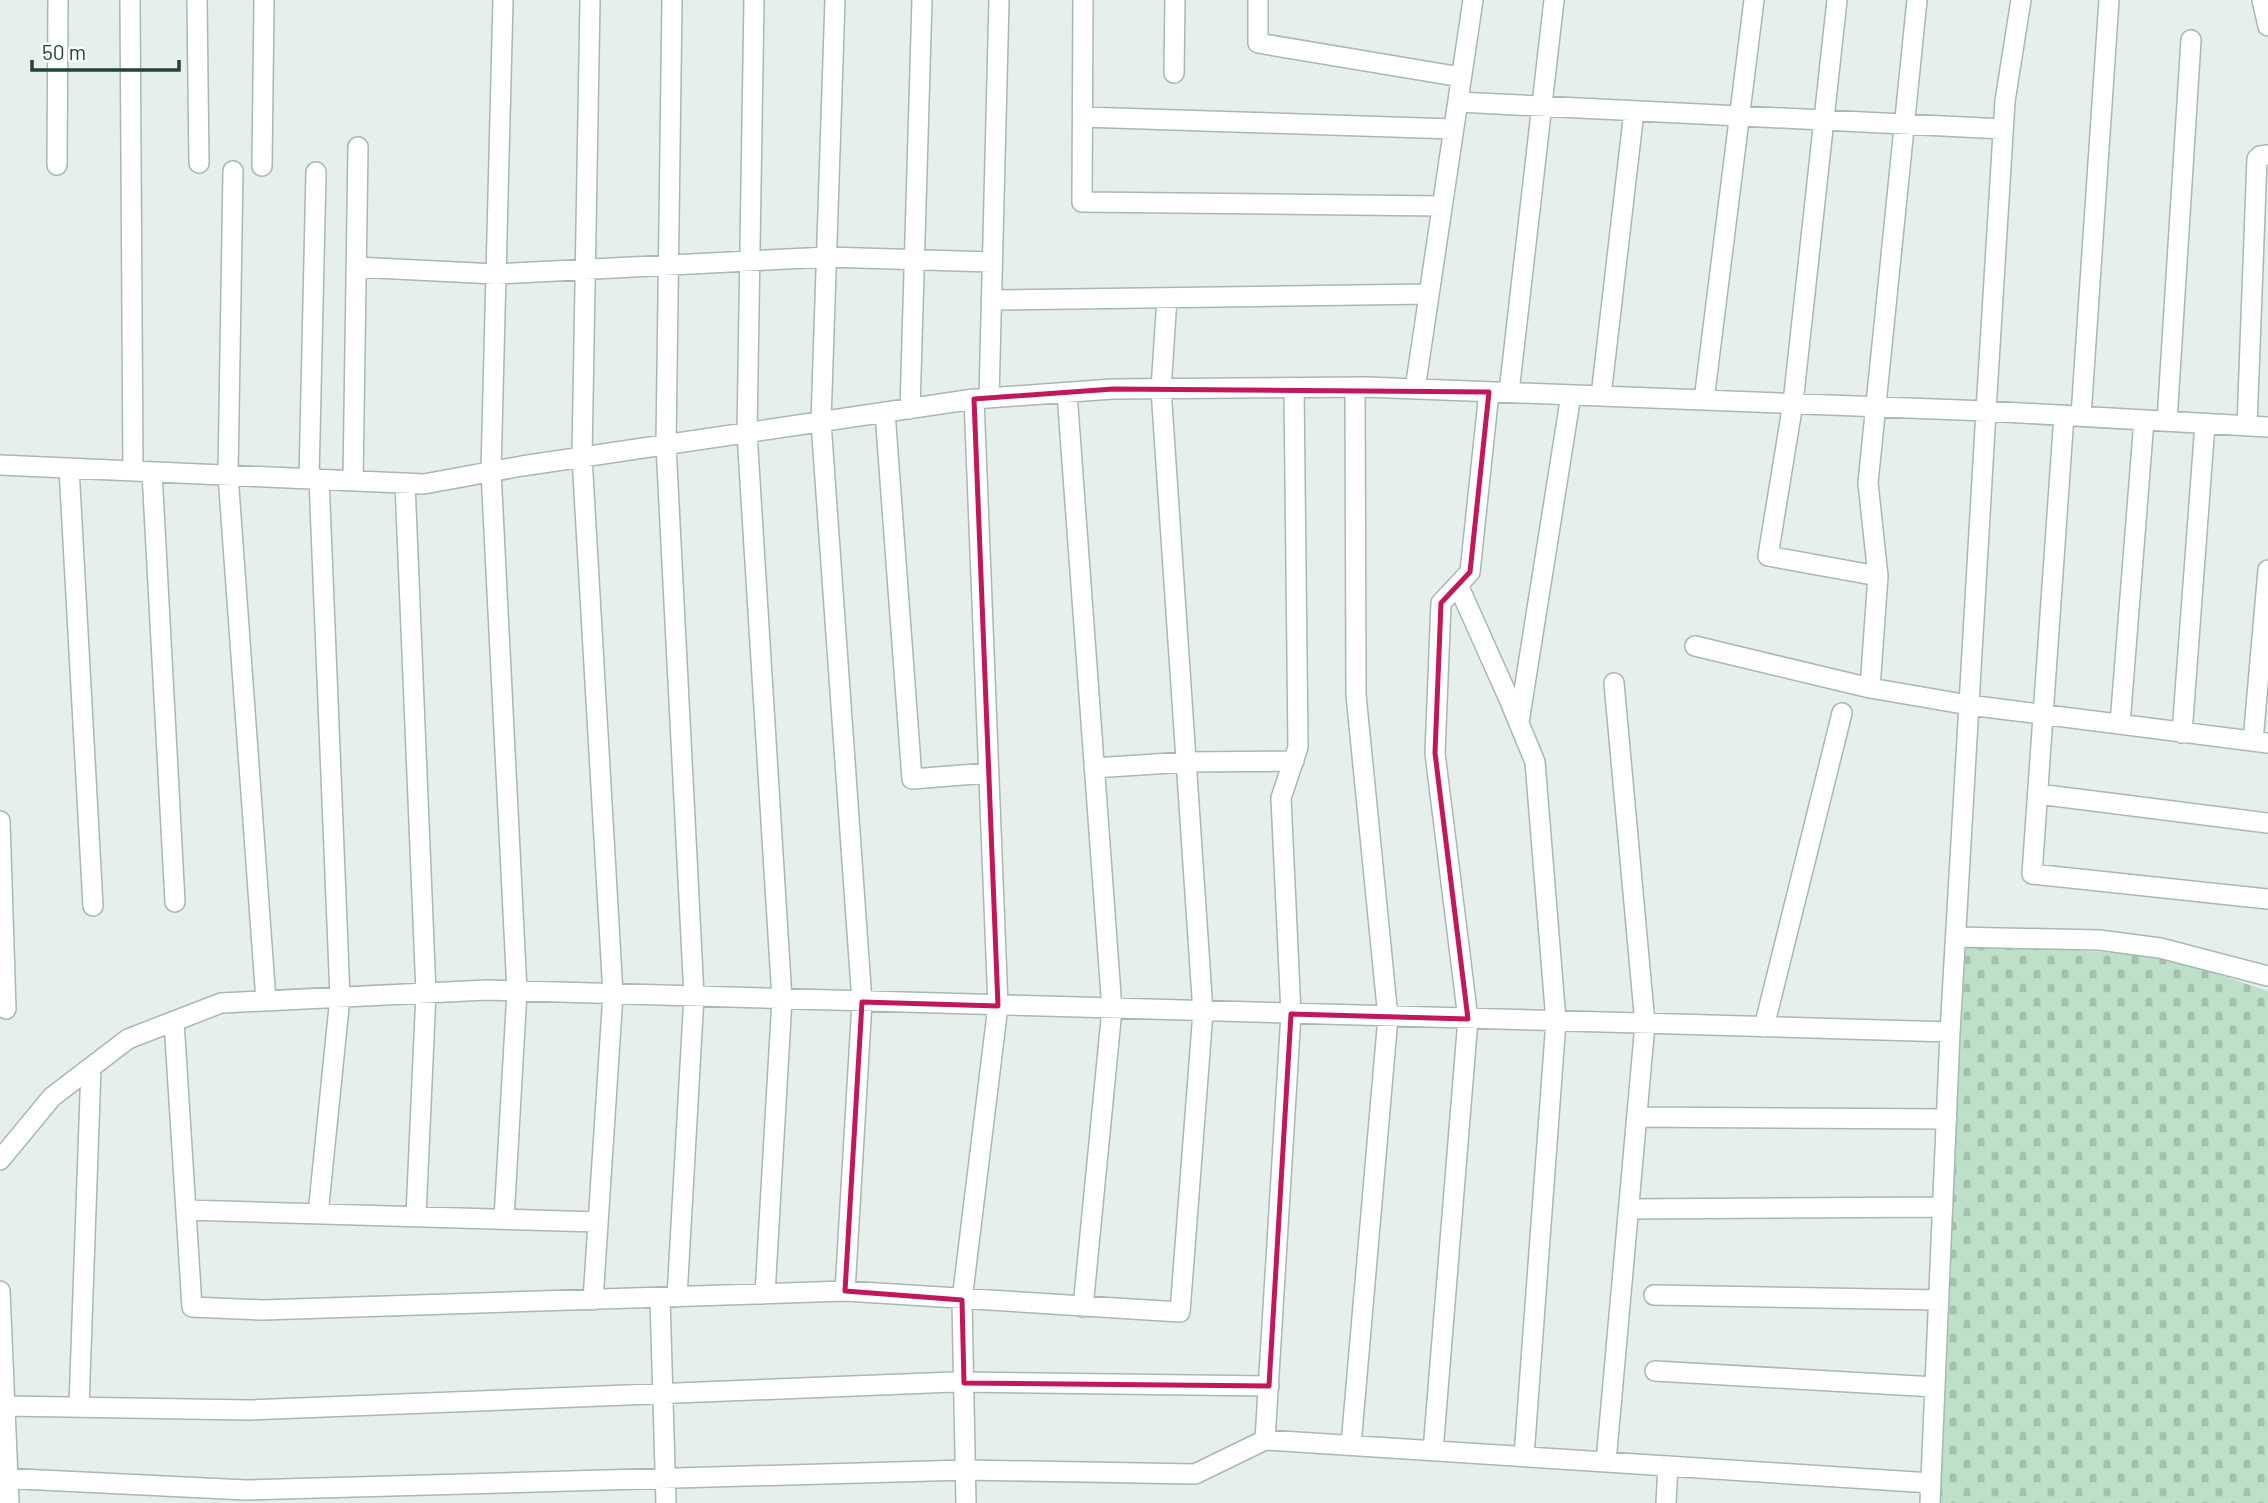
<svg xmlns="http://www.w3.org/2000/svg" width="2268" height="1503" viewBox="0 0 2268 1503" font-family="Barlow,sans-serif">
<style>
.cemetery{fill:url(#cemetery-stones)}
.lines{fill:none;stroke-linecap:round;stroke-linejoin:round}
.minor-casing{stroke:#a8b8b2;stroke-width:22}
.minor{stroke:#fff;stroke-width:19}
.marked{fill:none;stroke:#c2185b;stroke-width:5;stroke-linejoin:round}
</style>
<defs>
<pattern id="cemetery-stones" width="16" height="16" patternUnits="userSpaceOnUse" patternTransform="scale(1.75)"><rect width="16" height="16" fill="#bfe0c8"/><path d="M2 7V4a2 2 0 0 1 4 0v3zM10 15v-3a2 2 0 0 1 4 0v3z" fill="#a4c1ad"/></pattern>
</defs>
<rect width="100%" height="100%" fill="#e6efeb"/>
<path class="cemetery" d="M1955,942L2163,956L2268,991V1503H1930Z"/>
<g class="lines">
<defs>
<path id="minor" d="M130,0L133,471
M197,0L199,163
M503,0L491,471L517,991L504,1219
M590,0L582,457L613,994L593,1300
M672,0L666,445L694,996L677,1297
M754,0L747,433L782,999L765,1294
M835,0L821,422L862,1002L845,1291
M1083,0L1082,202L1442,206
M1258,0V43L1461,77
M1837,0L1793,403L1768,556L1878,576
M1917,0L1868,483L1878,576L1870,688L1969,705L2268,743
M2262,0L2268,26
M1174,73L1175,0
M1458,102L2003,129
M1083,117L1453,129
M57,165L58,0
M262,166L264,0
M233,171L228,475L266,1001
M356,267L496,274L827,257L992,262
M992,300L1429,294
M1415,389L1473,0
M1509,392L1554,0
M1067,393L1112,1009L1083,1307
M1601,396L1634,111
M989,398L999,0
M1704,400L1754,0
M910,409L922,0
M885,412L912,779L988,773
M2064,415L2032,874L2268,899
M2081,416L2109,0
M2167,421L2191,40
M2247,426L2257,159L2260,156L2268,155
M0,465L424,484L522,466L974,399L1113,389L1367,387L1986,411L2268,427
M69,468L93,906
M152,472L175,902
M309,479L316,172
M353,481L358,147
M405,483L426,993L416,1216
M1458,585L1509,699L1535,762L1556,1021L1524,1456
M1695,646L1870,688
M1519,722L1571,395
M2120,724L2144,420
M2182,733L2205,424
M2253,741L2268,570
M1094,768L1186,762L1294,761
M2038,794L2268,823
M0,821L6,1009
M1956,937L2099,940L2160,948L2268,976
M174,1021L192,1307L263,1310L845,1291L1180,1312L1203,1012L1161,389L1167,298
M1764,1027L1842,713
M1637,1117L1947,1119
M0,1160L52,1097L128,1039L221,1003L487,990L1950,1032
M1629,1209L1943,1207
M186,1210L598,1222
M318,1214L340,997L319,479
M0,1291L9,1503
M1654,1295L1939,1300
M660,1298L666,1503
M1655,1371L1935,1387
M5,1406L249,1410L954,1382L1269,1386
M79,1407L91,1067
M1265,1440L1291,1014L1281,798L1298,747L1294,388
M1351,1445L1388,1017L1356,695L1355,387
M1433,1451L1468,1019L1435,753L1441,603L1470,572L1489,392
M1606,1462L1645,1024L1614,683
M0,1478L246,1490L966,1470L1195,1474L1265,1440L1931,1483
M966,1503L962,1300L998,1006L974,399
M1666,1503L1668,1466
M1930,1503L1950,1032L1986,411L2005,101L2021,0"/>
</defs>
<use href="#minor" class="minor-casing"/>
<use href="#minor" class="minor"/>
</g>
<path class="marked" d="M1113,389L1489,392L1470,572L1441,603L1435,753L1468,1019L1291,1014L1269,1386L964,1383L962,1300L845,1291L862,1002L998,1006L974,399Z"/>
<path d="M32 60v10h147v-10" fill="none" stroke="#24423a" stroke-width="3.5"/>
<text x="42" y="60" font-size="21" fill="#24423a" stroke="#f7fbf9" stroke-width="5" paint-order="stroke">50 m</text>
</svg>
